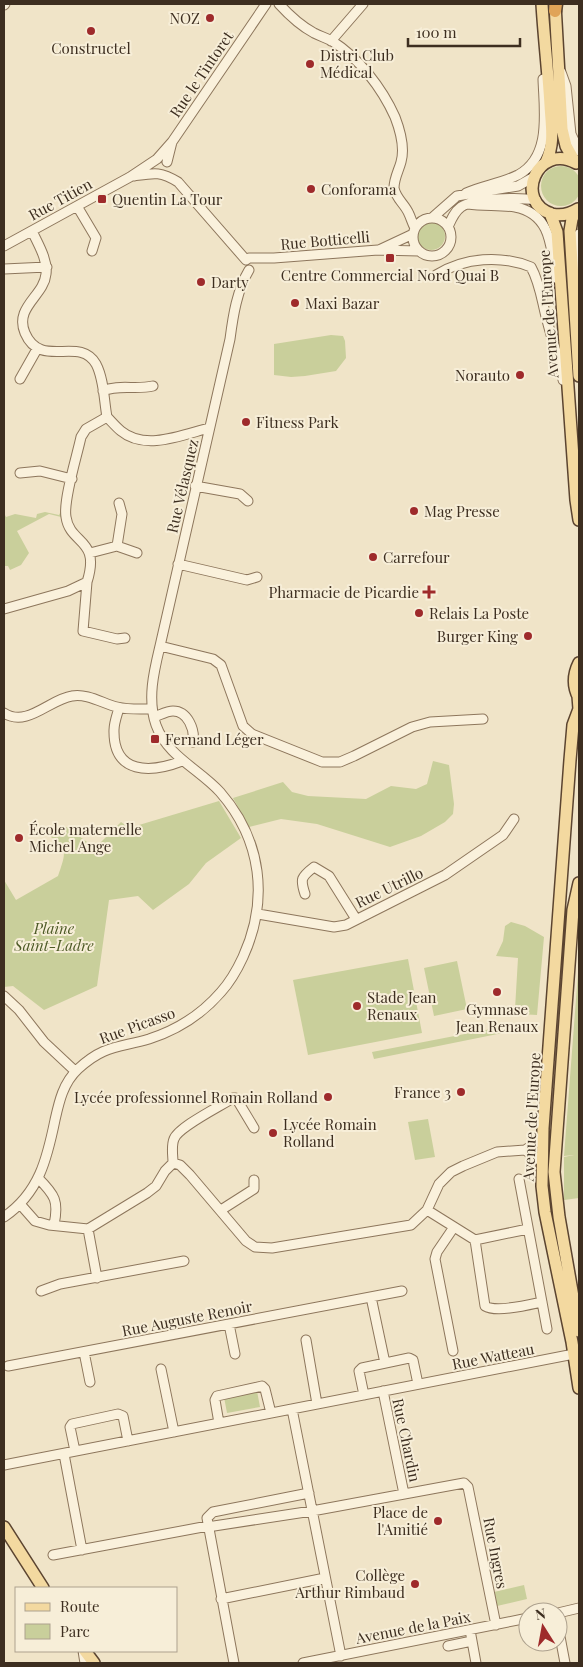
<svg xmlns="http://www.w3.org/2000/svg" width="583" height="1667" viewBox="0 0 583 1667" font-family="'Playfair Display',serif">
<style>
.green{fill:#c9cf9b}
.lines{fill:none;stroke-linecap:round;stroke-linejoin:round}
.minor-casing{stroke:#8d765c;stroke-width:11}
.major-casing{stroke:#5b4430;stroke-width:14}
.highway-casing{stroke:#5b4430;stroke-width:15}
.minor{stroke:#faf1dc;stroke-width:9}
.major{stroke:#f3d9a0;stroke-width:11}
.highway{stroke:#e0a458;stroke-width:12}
.poi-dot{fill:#9e2a2b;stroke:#f7eed8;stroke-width:2}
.labels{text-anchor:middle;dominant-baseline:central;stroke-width:4;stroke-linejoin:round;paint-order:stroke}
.poi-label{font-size:15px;fill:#3d2e20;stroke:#f7eed8;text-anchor:start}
.street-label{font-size:15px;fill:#3d2e20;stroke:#f7eed8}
.park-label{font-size:15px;font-style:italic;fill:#4d5a26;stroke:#f7eed8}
</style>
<rect width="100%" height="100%" fill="#f0e4c8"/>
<path class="green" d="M541 186a20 20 0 1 1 40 0a20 20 0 1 1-40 0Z
M417 236a14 14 0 1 1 28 0a14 14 0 1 1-28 0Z
M331,335L343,336L345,341L346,358L336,371L305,376L291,377L274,375V344Z
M61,511V517L49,514L17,531L29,553L21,565L10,570L8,566H4V513L6,517L15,514L36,518L37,514L45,512L59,515Z
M433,761L449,765L454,804L453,814L445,822L421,836L390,847L317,824L281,819L249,827L233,798L283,782L292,792L308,796L366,799L391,786L416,789L427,784Z
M219,801L241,838L206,863L189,884L153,910L138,896L109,900L97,986L44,1010L13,986L4,987V880L16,900L58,876C67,850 68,849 44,832L50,826L67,827L95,848L121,822L129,828Z
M511,922L525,926L544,937L537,1015L519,1014L515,1009L518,958L496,956L503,941L505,926Z
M408,959L422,1033L308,1055L293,980Z
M579,960V1198L564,1200V1157L574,1155L564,1156Z
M457,961L467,1009L434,1016L424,968Z
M516,1024L517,1030L374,1059L372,1052Z
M428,1119L435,1157L415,1160L408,1122Z
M257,1391L260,1407L227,1413L224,1397Z
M524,1585L527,1599L497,1606L494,1592Z"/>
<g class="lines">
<defs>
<path id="minor" d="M279,4C289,15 301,26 314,33C320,36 326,38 332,41C359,58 382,88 395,117C400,130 405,148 401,162C399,170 394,178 394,188C396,199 405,204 409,214C411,218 412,223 415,228
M4,5L5,4
M331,41L363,4
M561,72L566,86L571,134L579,151
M167,162L172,142L266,4
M134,176C154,173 160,171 178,182L246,260
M466,193C482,186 502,183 518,175C552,157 544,111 543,79
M468,204C483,206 499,205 515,207C552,214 551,248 556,278
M77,206L96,238L92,251
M413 237a19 19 0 1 1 38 0a19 19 0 1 1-38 0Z
M432,218L457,196L518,186L534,177
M448,227C451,220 454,212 461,207C474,198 519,197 536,200
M32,231C38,244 48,260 46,274C44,296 14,307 25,333C41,370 79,335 96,364C104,379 104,401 107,417
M4,246L130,177L157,159L172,142
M381,249L413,234
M246,260L249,258H274L378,250L419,251
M4,269L47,267
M436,275C465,257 501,255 531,267C541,285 542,304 548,324C553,343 560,361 563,380
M578,285L579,234
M20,379L37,349
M103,391C118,384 136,390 153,386
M107,417C112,422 116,427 121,431C145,451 182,435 209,428
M20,473L40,471L72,479
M195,486L240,494L248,501
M117,546L137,553
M90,553L117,546L122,514L119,503
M178,564L247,580L257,577
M87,582L83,631L117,639L125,638
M4,609L68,591L87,582C101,538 70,545 66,517C63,500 77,456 81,437L86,429L107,417
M160,646L213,659L221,665L243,726L252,734L322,762H340L354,756L412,727L430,722L483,719
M119,708C117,715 114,723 114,730C113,775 151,773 182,761
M4,713C27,728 50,699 72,696C87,693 104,704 117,707C129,710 141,709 152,709
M154,717C160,715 167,711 173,711C188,711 195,730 193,742
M305,894C300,879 301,877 314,867L329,876L356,919
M258,914L334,927L346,925L445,875L503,835L514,819
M4,996L19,1010L44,1042L75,1071
M525,1150L542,1162
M173,1163L180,1165L190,1175L246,1241L255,1247L272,1248L411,1225L427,1210L439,1184L451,1172L463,1166L497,1152L525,1150L543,1138
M38,1178C55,1195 59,1201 54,1225
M519,1179L547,1329
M20,1204L35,1221L49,1225L88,1229L147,1193L156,1186L165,1171L173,1163C173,1155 171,1146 174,1139C178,1127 221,1106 233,1098H236L254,1128
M221,1210L254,1189V1180
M427,1210L475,1240L528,1229
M4,1217C39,1193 47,1159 55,1120C59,1102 63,1083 78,1069C104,1045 118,1048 149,1039C177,1030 202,1014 221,992C230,982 237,970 243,957C269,900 262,840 220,792C199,769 167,756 156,725C147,699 154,671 160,646L230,339C233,316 237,290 249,270
M88,1229L97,1278
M475,1240L485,1306C496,1313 528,1305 542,1302
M41,1291L60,1284L184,1261
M371,1297L385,1363
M229,1324L235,1354
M306,1340L317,1404
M453,1351L435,1259L437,1252L454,1227
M84,1352L90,1382
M8,1366L402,1291
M161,1369L174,1432
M383,1391L404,1494
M364,1395L359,1371L362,1368L409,1358L413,1360L418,1384
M292,1409L341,1656
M219,1423L215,1400L217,1396L262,1386L265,1389L271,1413
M75,1451L70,1427L72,1424L118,1414L123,1416L128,1441
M64,1454L82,1550
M4,1465L579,1353
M53,1555L208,1526H214L312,1511L464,1483L468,1487L496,1625
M221,1599L325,1578
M558,1613L579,1608
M558,1626L565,1663
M470,1630L476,1663
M448,1646L472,1641
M83,1651L85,1663
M234,1663L207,1518L213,1512L309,1493
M303,1663L528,1618"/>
<path id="major" d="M542,4C544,37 548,71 550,105C551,125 555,143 546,162
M555,4L562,129L566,146L575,162
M576,163C537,142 513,202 552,214C561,216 570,214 578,209
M576,210L572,219L570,231L579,376
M550,213L557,232L576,500L579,520
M579,663C573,675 573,687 579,698
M578,696L579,709L573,725L570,760L543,1128L542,1186L545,1212L572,1342L579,1388
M579,883L573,910L554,1172L559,1217L579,1331
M4,1527L43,1588
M85,1651L94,1663"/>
<path id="highway" d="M555,11L556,4"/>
</defs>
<use href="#minor" class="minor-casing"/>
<use href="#major" class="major-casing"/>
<use href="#highway" class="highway-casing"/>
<use href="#minor" class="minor"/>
<use href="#major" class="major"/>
<use href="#highway" class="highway"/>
</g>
<g class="poi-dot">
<circle cx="210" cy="18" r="5"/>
<circle cx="91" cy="31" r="5"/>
<circle cx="310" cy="64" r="5"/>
<circle cx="311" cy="189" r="5"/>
<rect x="97" y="194" width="10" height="10" rx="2.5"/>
<rect x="385" y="253" width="10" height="10" rx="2.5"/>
<circle cx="201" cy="282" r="5"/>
<circle cx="295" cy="303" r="5"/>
<circle cx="520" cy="375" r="5"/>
<circle cx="246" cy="422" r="5"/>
<circle cx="414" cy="511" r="5"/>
<circle cx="373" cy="557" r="5"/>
<path d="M426.5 584.5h5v5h5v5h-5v5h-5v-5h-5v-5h5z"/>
<circle cx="419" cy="613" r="5"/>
<circle cx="528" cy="636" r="5"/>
<rect x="150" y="734" width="10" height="10" rx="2.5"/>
<circle cx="19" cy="838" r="5"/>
<circle cx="497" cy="992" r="5"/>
<circle cx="357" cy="1006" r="5"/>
<circle cx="461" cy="1092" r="5"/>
<circle cx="328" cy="1097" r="5"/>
<circle cx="273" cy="1133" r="5"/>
<circle cx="438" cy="1521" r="5"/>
<circle cx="415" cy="1584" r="5"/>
</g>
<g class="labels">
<g class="poi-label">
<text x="200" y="18" text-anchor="end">NOZ</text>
<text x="91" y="48" text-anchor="middle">Constructel</text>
<text x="320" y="55">Distri Club<tspan x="320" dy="17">Médical</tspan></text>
<text x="321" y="189">Conforama</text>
<text x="112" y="199">Quentin La Tour</text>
<text x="390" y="275" text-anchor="middle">Centre Commercial Nord Quai B</text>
<text x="211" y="282">Darty</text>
<text x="305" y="303">Maxi Bazar</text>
<text x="510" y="375" text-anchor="end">Norauto</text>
<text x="256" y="422">Fitness Park</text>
<text x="424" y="511">Mag Presse</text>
<text x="383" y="557">Carrefour</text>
<text x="419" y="592" text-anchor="end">Pharmacie de Picardie</text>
<text x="429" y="613">Relais La Poste</text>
<text x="518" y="636" text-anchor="end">Burger King</text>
<text x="165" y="739">Fernand Léger</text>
<text x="29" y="829">École maternelle<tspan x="29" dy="17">Michel Ange</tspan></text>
<text x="367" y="997">Stade Jean<tspan x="367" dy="17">Renaux</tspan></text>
<text x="497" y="1009" text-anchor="middle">Gymnase<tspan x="497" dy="17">Jean Renaux</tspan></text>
<text x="451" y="1092" text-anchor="end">France 3</text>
<text x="318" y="1097" text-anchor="end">Lycée professionnel Romain Rolland</text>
<text x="283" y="1124">Lycée Romain<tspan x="283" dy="17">Rolland</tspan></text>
<text x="428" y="1512" text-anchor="end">Place de<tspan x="428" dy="17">l'Amitié</tspan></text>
<text x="405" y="1575" text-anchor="end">Collège<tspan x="405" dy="17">Arthur Rimbaud</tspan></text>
</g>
<g class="street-label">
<text transform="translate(201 74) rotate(-56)">Rue le Tintoret</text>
<text transform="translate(60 199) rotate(-29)">Rue Titien</text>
<text transform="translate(325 240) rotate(-5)">Rue Botticelli</text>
<text transform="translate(548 314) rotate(-94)">Avenue de l'Europe</text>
<text transform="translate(182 486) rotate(-77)">Rue Vélasquez</text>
<text transform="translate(389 887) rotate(-26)">Rue Utrillo</text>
<text transform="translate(137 1025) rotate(-20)">Rue Picasso</text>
<text transform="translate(531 1117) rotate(-87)">Avenue de l'Europe</text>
<text transform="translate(187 1318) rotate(-11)">Rue Auguste Renoir</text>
<text transform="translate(493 1356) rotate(-11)">Rue Watteau</text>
<text transform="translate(407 1440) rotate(78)">Rue Chardin</text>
<text transform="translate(496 1553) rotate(79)">Rue Ingres</text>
<text transform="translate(413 1627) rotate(-11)">Avenue de la Paix</text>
</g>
<g class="park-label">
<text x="54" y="928">Plaine<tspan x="54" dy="17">Saint-Ladre</tspan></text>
</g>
</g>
<rect width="583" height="1667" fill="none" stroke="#3d2e20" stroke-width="10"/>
<rect x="15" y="1587" width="162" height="65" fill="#f7eed8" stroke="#ada18e"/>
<rect x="25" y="1603" width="25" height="8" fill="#f3d9a0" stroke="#ada18e"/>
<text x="60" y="1612" font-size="15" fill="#3d2e20">Route</text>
<rect x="25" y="1624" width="25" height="15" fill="#c9cf9b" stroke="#ada18e"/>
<text x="60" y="1637" font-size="15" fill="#3d2e20">Parc</text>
<g transform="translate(543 1627) rotate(349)"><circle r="24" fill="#f7eed8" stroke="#ada18e"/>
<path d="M0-4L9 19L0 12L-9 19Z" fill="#9e2a2b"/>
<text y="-8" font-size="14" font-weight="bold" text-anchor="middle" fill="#3d2e20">N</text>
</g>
<path d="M408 38v8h112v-8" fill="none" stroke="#3d2e20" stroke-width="2.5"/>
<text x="416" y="38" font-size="15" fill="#3d2e20" stroke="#f7eed8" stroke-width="4" paint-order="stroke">100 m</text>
</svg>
